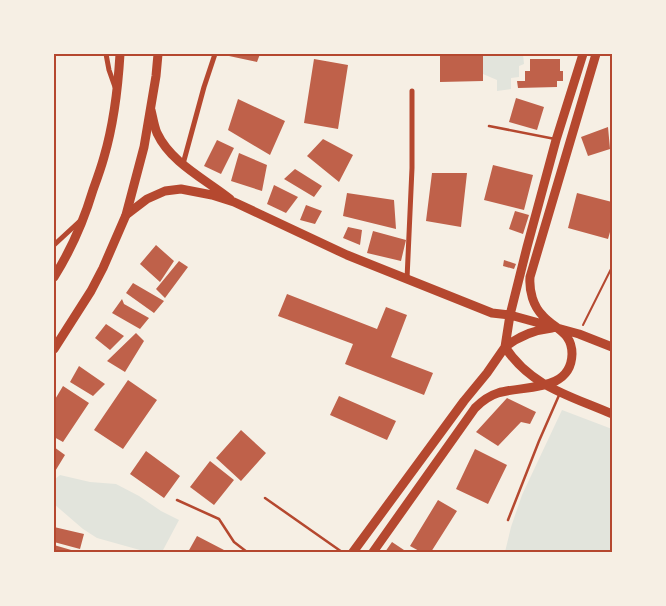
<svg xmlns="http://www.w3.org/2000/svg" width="666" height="606" viewBox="0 0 666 606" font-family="'Archivo Narrow',sans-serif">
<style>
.green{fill:#e2e4dc}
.building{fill:#bf614a}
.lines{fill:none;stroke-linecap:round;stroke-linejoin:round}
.path{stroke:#b5482f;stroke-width:2}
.service{stroke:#b5482f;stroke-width:2.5}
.minor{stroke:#b5482f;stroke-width:5}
.primary{stroke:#b5482f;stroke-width:9}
.trunk{stroke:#b5482f;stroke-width:9}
.neatline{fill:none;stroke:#b5482f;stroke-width:2}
</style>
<rect width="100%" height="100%" fill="#f6efe4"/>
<path class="green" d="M480,54H523L524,64L519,66V77L511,78V89L497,91V80L483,74Z
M562,410L612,429V552H505L511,527L522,495Z
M60,475L90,482L116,484L139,496L161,511L179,520L162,552H147L97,538L83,529L54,504V480Z"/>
<path class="building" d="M229,54H260L257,62L229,56Z
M440,54H483V81L440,82Z
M314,59L348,65L338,129L304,123Z
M530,59H560V71H563V81H557V87L518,88L517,81H525V71H530Z
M516,98L544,107L537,130L509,122Z
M238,99L285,121L270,155L228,130Z
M608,127L610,149L588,156L581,137Z
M323,139L353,155L339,182L307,156Z
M217,140L234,148L221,174L204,166Z
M239,153L267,165L262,191L231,181Z
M493,165L533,175L524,210L484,200Z
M295,169L322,186L314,197L284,179Z
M432,173H467L461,227L426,221Z
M274,185L298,197L286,213L267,204Z
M347,193L394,200L396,229L343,216Z
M577,193L612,202V225L608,239L568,228Z
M306,205L322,211L315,224L300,220Z
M515,211L529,215L523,234L509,229Z
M348,227L362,230L360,245L343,238Z
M373,231L406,240L401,261L367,253Z
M156,245L174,261L160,282L140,264Z
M504,260L516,264L514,269L503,266Z
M179,261L188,267L165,298L156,289Z
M133,283L164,301L154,313L126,293Z
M287,294L377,329L386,307L407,315L391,357L433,373L424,395L345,364L353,344L278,316Z
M122,299L124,304L149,318L140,329L112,313Z
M106,324L124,336L110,350L95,338Z
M136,333L144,341L125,372L107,361Z
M79,366L105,384L93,396L70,382Z
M128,380L157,400L123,449L94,430Z
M63,386L89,403L63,442L54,437V401Z
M339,396L396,421L387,440L330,415Z
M507,398L536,412L530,424L521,422L498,446L476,432Z
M241,430L266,453L241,481L216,458Z
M54,447L65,455L54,473Z
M475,449L507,465L488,504L456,489Z
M146,451L180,476L164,498L130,474Z
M210,461L234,480L214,505L190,487Z
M438,500L457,511L431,552H421L410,546Z
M54,527L84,534L80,549L54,542Z
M197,536L224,550L223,552H188Z
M392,542L407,552H385Z
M54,545L78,552H54Z"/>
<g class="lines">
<path class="path" d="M583,325L612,267"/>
<path class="service" d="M489,126L555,139
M265,498L342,552
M177,500L219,519L234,542L247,552
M508,520L539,441L560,393"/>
<path class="minor" d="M106,54L109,70L115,87
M183,164L204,87L215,54
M54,245L80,221
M407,279L412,168V91"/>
<path class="primary" d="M151,110C153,118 154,126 157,133C171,163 205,179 230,199
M126,215L147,199L165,191L181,189L212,195L234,202L347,255L492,313L510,315L579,334L612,347
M552,328C534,330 519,336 505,347C531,387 571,396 612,414
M353,552L464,401L487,373L505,347L510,315L527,247L556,140L583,54
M373,552L475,408C482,401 488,396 498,393C523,385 571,393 572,354C572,332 556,330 543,316C533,306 529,291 530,277L596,54"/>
<path class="trunk" d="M54,277C71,250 84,220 93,190C97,179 101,168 104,157C114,123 118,88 120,54
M54,349L91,291L103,268L126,215L144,147L156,76L158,54"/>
</g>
<rect width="666" height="606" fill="none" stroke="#f6efe4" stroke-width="110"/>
<rect x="55" y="55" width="556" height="496" class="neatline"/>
</svg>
